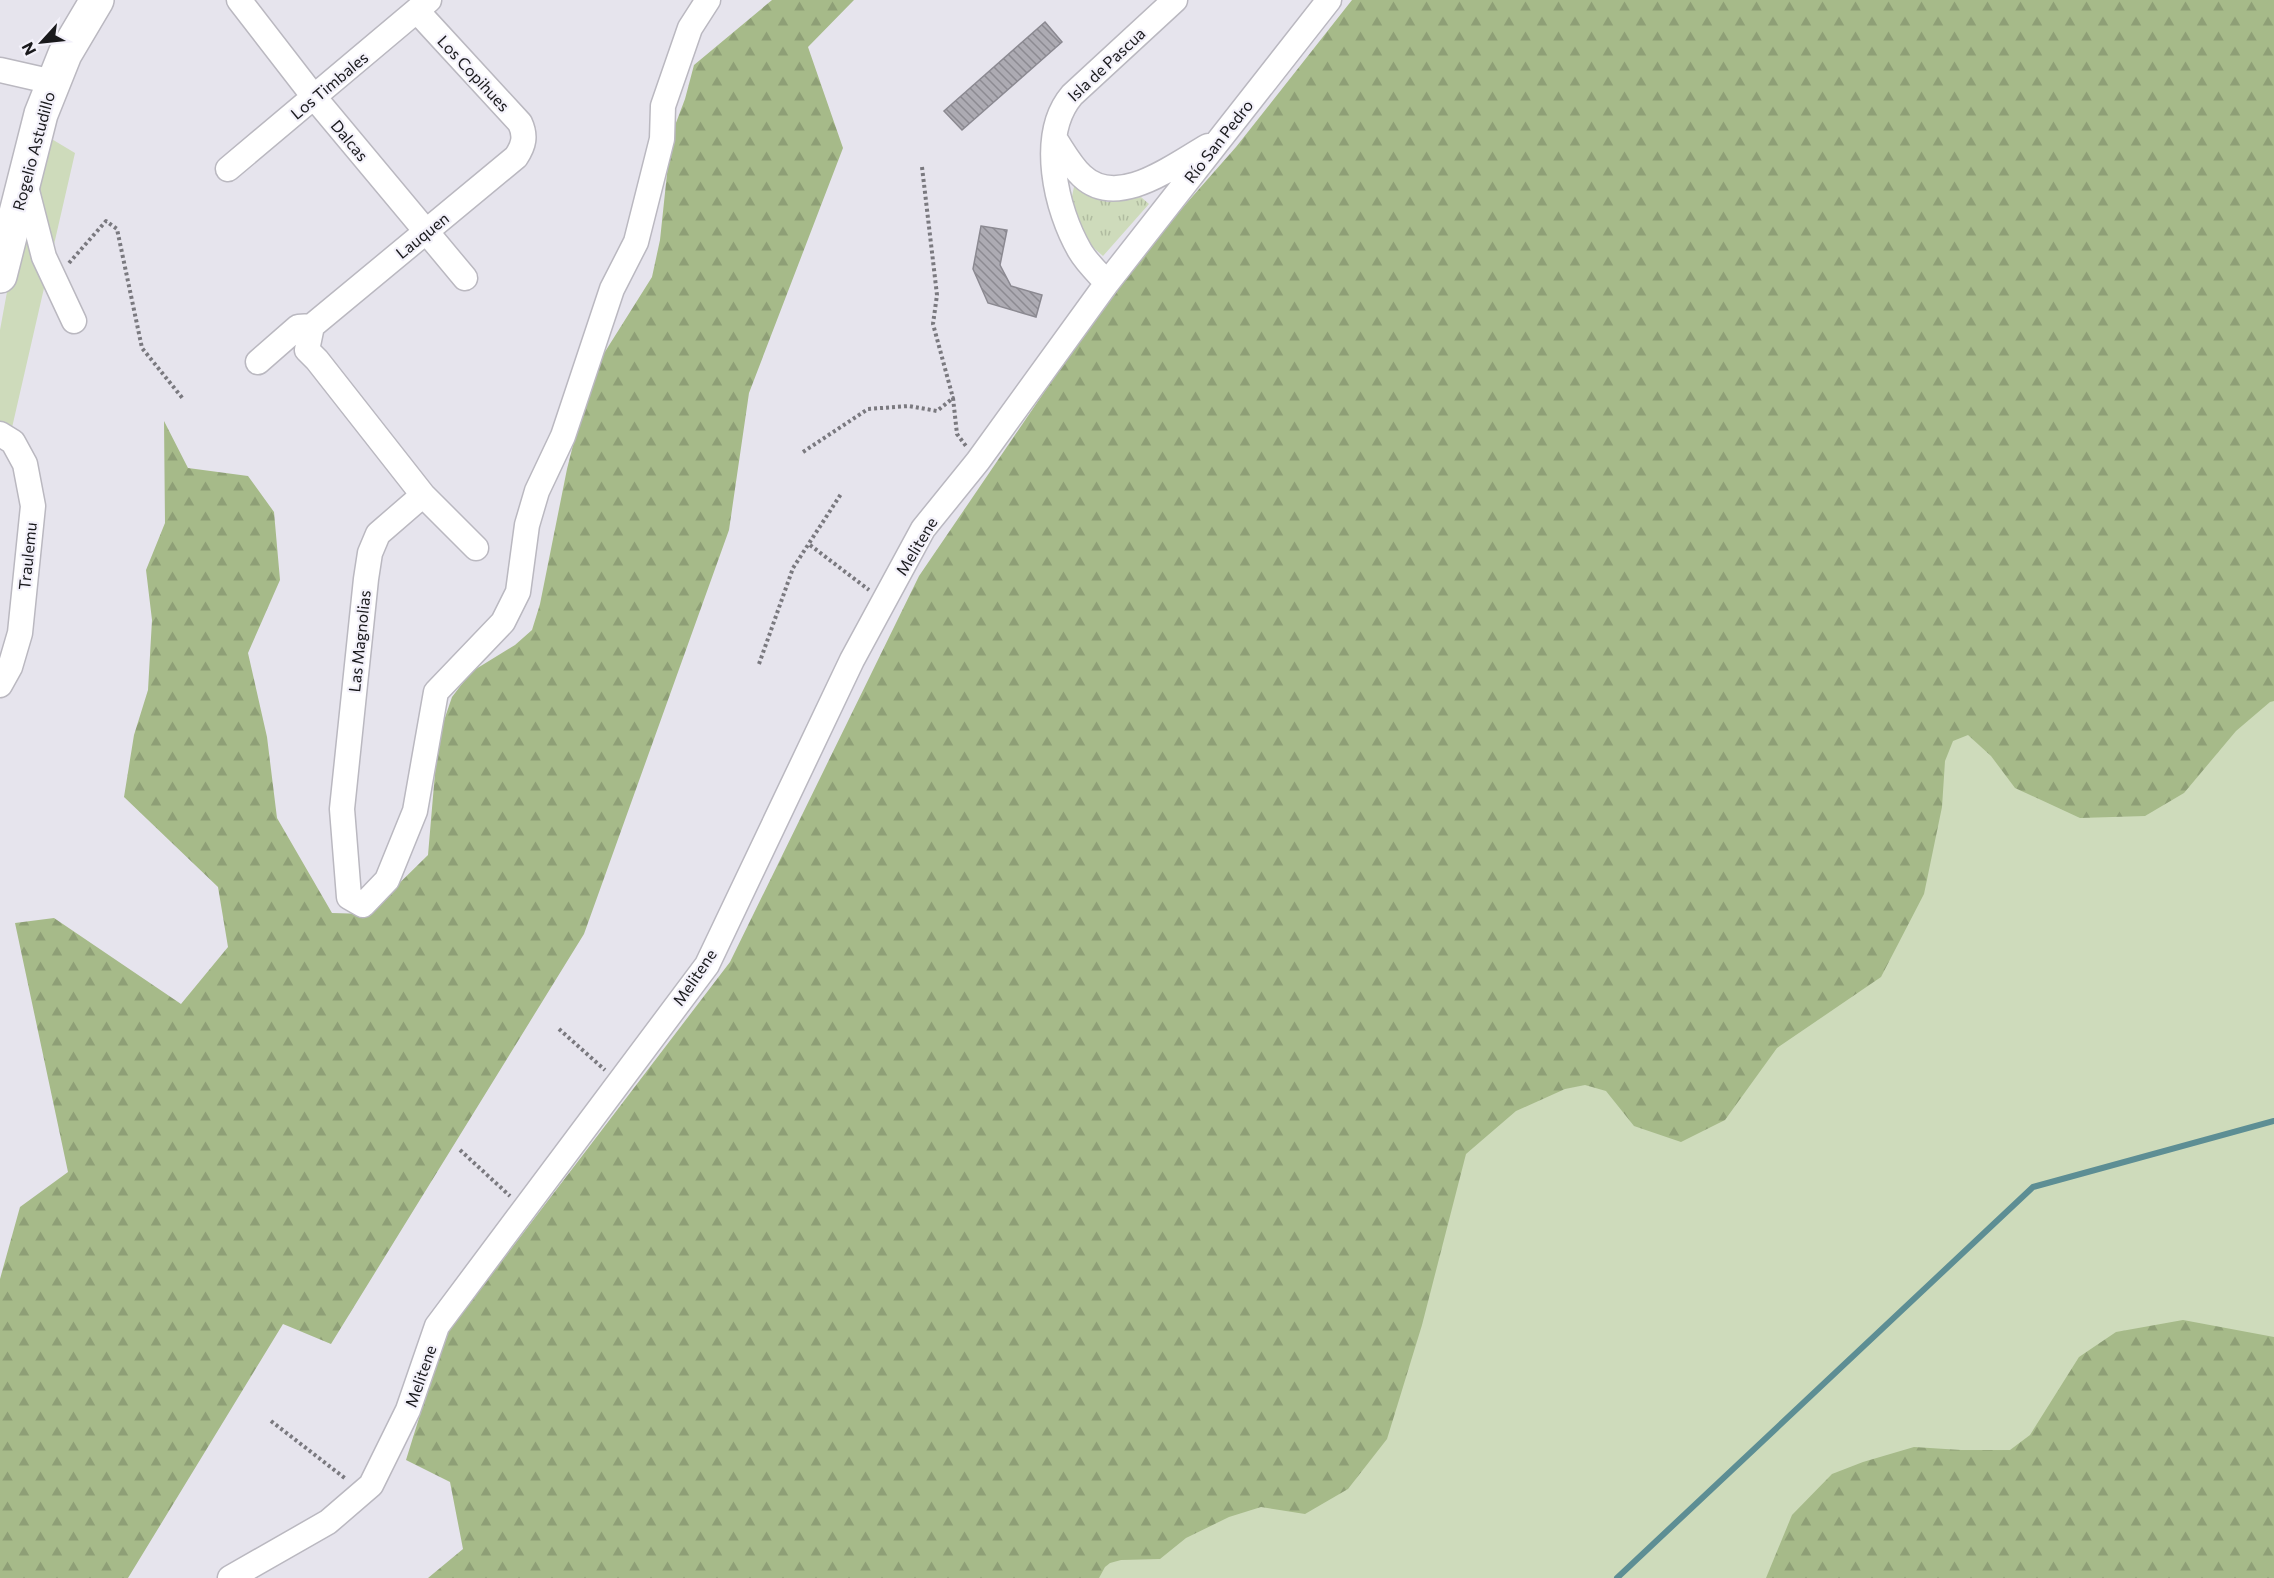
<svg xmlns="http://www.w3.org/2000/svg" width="2274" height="1578" viewBox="0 0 2274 1578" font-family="Commissioner,sans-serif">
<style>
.grass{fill:url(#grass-tufts)}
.forest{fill:url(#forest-firs)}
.park{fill:#cedbbb}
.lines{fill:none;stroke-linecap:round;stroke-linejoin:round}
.stream{stroke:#5d8e94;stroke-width:6}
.building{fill:url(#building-back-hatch);stroke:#8b8991;stroke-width:1.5}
.street-casing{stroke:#bab8c0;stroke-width:27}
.secondary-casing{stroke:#bab8c0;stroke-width:36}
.path{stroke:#7a797f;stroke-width:4;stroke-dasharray:3 3;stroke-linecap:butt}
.street{stroke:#fff;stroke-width:24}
.secondary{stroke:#fff;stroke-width:33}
.labels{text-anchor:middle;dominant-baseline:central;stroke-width:4.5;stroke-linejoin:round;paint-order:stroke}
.street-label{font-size:16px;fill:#19191c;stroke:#f3f1fa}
</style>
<defs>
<pattern id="grass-tufts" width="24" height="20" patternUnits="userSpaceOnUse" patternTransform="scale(1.5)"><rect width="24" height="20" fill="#cedbbb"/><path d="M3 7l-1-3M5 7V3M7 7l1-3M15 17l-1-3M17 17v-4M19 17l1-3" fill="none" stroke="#b0bba0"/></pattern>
<pattern id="forest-firs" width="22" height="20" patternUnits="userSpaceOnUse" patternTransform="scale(1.5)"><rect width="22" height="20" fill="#a6ba89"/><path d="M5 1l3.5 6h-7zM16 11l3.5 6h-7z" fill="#8e9f76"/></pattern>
<pattern id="building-back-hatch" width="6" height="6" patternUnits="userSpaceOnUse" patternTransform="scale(1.5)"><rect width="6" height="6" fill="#adabb3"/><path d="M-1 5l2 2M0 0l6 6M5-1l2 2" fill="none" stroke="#8c8a91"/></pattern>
</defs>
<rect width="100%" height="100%" fill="#e6e4ed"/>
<path class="grass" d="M1075,182L1107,202L1141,197L1149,204L1103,256L1089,244L1070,206Z"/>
<path class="forest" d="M772,0H854L808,47L843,148L749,393L729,530L584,934L331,1344L283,1324L128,1578H0V1279L20,1207L68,1172L15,923L54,918L181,1004L228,947L218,887L124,797L134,735L148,690L152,620L146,570L165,523L164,421L188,468L248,476L274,512L280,580L248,653L267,737L277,818L332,913L368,914L428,855L438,738L452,697L471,672L515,645L532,630L540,604L567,469L591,374L652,277L660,240L671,136L685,99L694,65Z
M1352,0H2274V1578H428L463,1549L450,1482L406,1460L444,1337L730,962L919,576L1126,272L1236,147Z"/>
<path class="park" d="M50,138L75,153L11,432L0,428V330L9,281Z
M2274,701V1337L2183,1320L2116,1332L2079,1357L2030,1435L2010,1450H1961L1914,1447L1863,1462L1832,1474L1792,1515L1766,1578H1099L1105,1567L1110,1563L1121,1560L1160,1559L1186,1538L1229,1517L1261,1507L1305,1514L1348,1489L1387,1439L1422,1325L1466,1154L1516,1111L1565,1089L1585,1085L1606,1091L1634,1126L1681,1142L1725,1120L1777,1048L1881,977L1924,894L1942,807L1945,761L1953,741L1968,735L1991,756L2015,788L2080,818L2145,816L2184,793L2236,731L2270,702Z"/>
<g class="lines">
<path class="stream" d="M1617,1578L2033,1187L2274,1121"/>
</g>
<path class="building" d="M1045,22L1062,42L962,130L944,111Z
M981,226L1007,230L1000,265L1011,286L1042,295L1036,317L988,303L973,269Z"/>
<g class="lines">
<defs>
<path id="street" d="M239,0L314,97L465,278
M0,70L53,82
M1055,139C1063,151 1071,166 1082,176C1118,210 1174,165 1208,146
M228,169L429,0
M25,183L44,257L74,321
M1107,283C1098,273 1087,263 1080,251C1056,210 1038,135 1072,95L1175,0
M312,326L516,157C524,145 526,136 520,123L417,11
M312,326L307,350L317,360L423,495L476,548
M258,362L298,327L312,326
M0,434L13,442L25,464L33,506L20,633L10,667L0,685
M423,495L378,534L370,553L366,579L342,809L349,897L363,905L387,880L415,811L436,692L503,622L518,592L527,525L537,491L563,436L612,289L636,242L662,139L663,106L690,28L708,0
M230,1578L328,1522L371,1485L408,1410L437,1326L707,965L852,660L923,529L978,461L1107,283L1329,0"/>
<path id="secondary" d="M0,276L41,114L65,54L97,0"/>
</defs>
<use href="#street" class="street-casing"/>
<use href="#secondary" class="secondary-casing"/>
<path class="path" d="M922,167L937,295L933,324L953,398
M69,263L106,221L117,229L142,348L184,400
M803,452L868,409L909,406L937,411L953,398L957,434L966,446
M810,545L869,590
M759,664L793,568L841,494
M559,1029L605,1070
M460,1150L510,1196
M271,1421L346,1479"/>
<use href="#street" class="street"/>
<use href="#secondary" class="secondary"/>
</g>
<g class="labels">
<g class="street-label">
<text transform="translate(1106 64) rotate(-43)">Isla de Pascua</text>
<text transform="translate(474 73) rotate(47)">Los Copihues</text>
<text transform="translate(329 85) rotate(-40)">Los Timbales</text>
<text transform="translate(350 140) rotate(50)">Dalcas</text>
<text transform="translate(1218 141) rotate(-52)">Río San Pedro</text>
<text transform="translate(33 151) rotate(-75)">Rogelio Astudillo</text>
<text transform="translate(422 235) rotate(-39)">Lauquen</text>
<text transform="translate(916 546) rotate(-59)">Melitene</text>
<text transform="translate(27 556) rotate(-84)">Traulemu</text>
<text transform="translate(359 641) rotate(-84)">Las Magnolias</text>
<text transform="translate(694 977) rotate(-56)">Melitene</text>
<text transform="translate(420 1376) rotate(-71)">Melitene</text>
</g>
</g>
<g transform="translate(42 42) rotate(243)" stroke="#f3f1fa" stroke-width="4.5" paint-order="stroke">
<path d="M0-4.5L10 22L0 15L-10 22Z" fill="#19191c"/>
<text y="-9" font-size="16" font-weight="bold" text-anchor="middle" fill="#19191c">N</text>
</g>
</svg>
